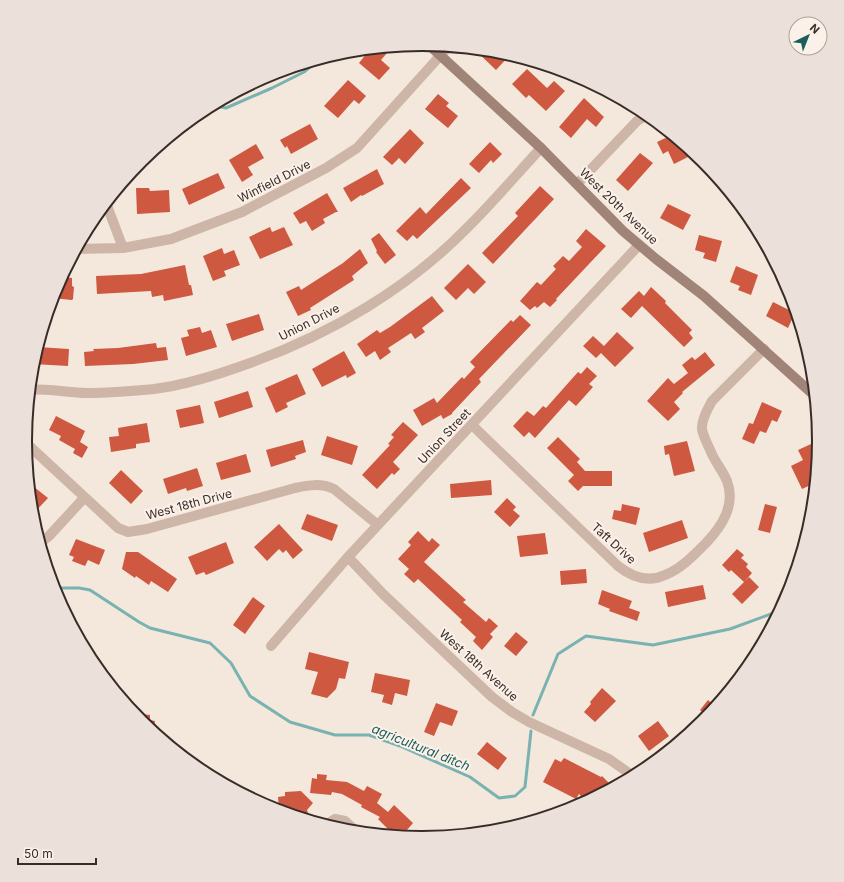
<svg xmlns="http://www.w3.org/2000/svg" width="844" height="882" viewBox="0 0 844 882" font-family="Inter,sans-serif">
<style>
.lines{fill:none;stroke-linecap:round;stroke-linejoin:round}
.stream{stroke:#79b3b1;stroke-width:3}
.building{fill:#ce5840}
.street{stroke:#cdb5a7;stroke-width:10}
.secondary{stroke:#a18478;stroke-width:10}
.labels{text-anchor:middle;dominant-baseline:central;stroke-width:4;stroke-linejoin:round;paint-order:stroke}
.street-label{font-size:12px;fill:#392c28;stroke:#fbf1e9}
.water-label{font-size:13px;font-style:italic;fill:#1a5d5c;stroke:#fbf1e9}
.rim{fill:none;stroke:#392c28;stroke-width:2}
</style>
<rect width="100%" height="100%" fill="#f4e7dc"/>
<g class="lines">
<path class="stream" d="M212,105L226,108L272,88L304,72L318,60
M54,588H79L90,590L139,622L150,628L210,643L231,663L250,696L290,722L335,735H369L400,746L470,777L499,798L515,796L525,787L531,731
M533,715L558,654L586,636L653,645L730,629L779,611"/>
</g>
<path class="building" d="M392,47L381,60L390,68L379,80L359,63L367,53L370,55L375,49Z
M474,49L500,52L510,55L496,70Z
M527,69L547,88L554,81L565,91L546,111L529,95L526,98L512,84Z
M348,80L366,96L359,104L354,100L338,118L324,106Z
M438,94L449,103L446,106L458,116L448,128L425,109Z
M584,98L604,117L596,127L587,119L571,138L559,127Z
M310,124L318,139L291,154L287,146L285,148L280,140Z
M410,129L424,143L405,164L399,158L392,165L383,157Z
M672,135L687,147L684,149L688,157L674,164L668,151L663,154L657,142Z
M490,142L502,154L493,163L491,160L479,173L469,164Z
M256,144L264,158L248,167L253,175L242,182L229,160Z
M640,153L653,163L628,191L616,180Z
M377,169L384,184L362,196L361,195L351,202L343,188Z
M218,173L225,188L189,205L182,189Z
M461,178L471,188L417,239L413,235L407,241L396,231L420,207L426,214Z
M540,186L554,199L493,264L482,253L518,216L515,213Z
M136,188H149L150,191L169,190L170,212L137,214Z
M327,193L338,212H336L323,219L325,223L312,231L306,221L300,224L293,213Z
M668,204L691,215L683,230L660,218Z
M270,227L272,232L284,227L293,245L260,259L249,237Z
M586,229L606,246L556,299L557,300L550,307L544,302L537,308L535,306L530,310L520,301L537,282L541,285L556,269L553,266L563,256L569,261L582,247L576,241Z
M379,233L396,255L385,264L376,252L377,251L371,239Z
M699,235L722,241L716,262L703,258L705,253L695,250Z
M222,248L224,254L234,250L240,265L224,271L226,276L213,281L203,256Z
M360,249L368,263L352,276L354,280L310,308L311,310L298,316L286,292L299,286L301,290L343,263Z
M468,264L486,282L474,294L468,288L456,300L444,288Z
M185,265L189,285H191L193,295L164,301L163,295L152,297L151,291L97,294L96,276L141,274Z
M736,266L758,275L751,295L738,290L740,286L730,282Z
M62,277L72,278V286L74,287L73,299L72,300L52,298L55,289Z
M651,287L666,301L665,303L692,330L689,333L693,338L684,347L642,306L631,318L621,309L639,291L644,296Z
M432,296L444,311L422,328L425,332L415,339L411,333L388,348L391,352L380,360L375,351L366,357L357,344L377,330L380,333L390,327Z
M773,302L795,313L788,328L766,316Z
M259,314L264,330L232,341L226,324Z
M520,315L531,325L479,379L481,382L452,413V414L443,419L441,415L422,426L413,410L434,398L437,403L462,377L464,379L475,367L470,362L511,320L513,322Z
M200,327L202,333L211,330L217,347L186,356L181,338L189,336L187,330Z
M617,332L634,348L615,367L601,353L596,358L583,346L593,336L604,346Z
M156,343L157,348L166,347L168,360L133,364L85,366L84,352L94,351L93,349L118,348Z
M38,347L69,349L68,366L33,364Z
M344,351L356,373L347,378L346,375L322,387L312,369Z
M705,352L715,365L682,392L683,393L674,402L680,409L668,421L647,401L668,378L674,384L688,373L682,365L692,357L695,360Z
M587,367L597,376L589,384L593,387L576,406L569,400L535,438L529,432L524,437L513,426L527,411L534,416L543,406L546,408L578,372L581,374Z
M297,374L306,394L286,403L288,407L276,413L265,388Z
M248,391L253,407L219,418L214,402Z
M762,402L782,411L777,422L772,420L766,433L760,431L754,444L742,439L749,423L753,424Z
M200,405L204,423L180,428L176,410Z
M56,416L85,431L80,442L88,447L82,458L73,453L75,449L59,440L61,436L49,430Z
M403,422L418,435L393,462L400,469L394,475L392,473L377,489L362,475L390,445L388,444L394,437L391,435Z
M147,423L150,442L136,444V448L111,452L109,437L119,436L118,428Z
M327,436L358,446L352,465L321,455Z
M558,437L580,459L577,462L585,471H612V486H583L578,491L568,481L574,475L547,448Z
M303,440L306,452L295,456L296,459L271,467L266,450Z
M687,441L695,471L674,476L669,454L665,455L664,446Z
M811,444L817,458L815,483L802,489L791,466L803,460L798,450Z
M246,454L251,472L221,480L216,463Z
M197,468L203,486L187,491L186,488L168,494L163,479Z
M121,470L143,491L131,504L109,483Z
M491,480L492,495L451,498L450,484Z
M29,483L48,498L32,515L31,501Z
M507,498L516,507L513,510L520,516L510,527L494,512Z
M622,504L640,508L636,525L612,519L614,510L621,511Z
M765,504L777,507L770,533L758,530Z
M307,514L338,525L332,541L301,529Z
M682,520L688,538L649,552L643,533Z
M279,524L303,550L293,559L286,550L283,553L279,549L267,561L254,547Z
M418,531L429,542L432,538L440,545L424,562L466,600L463,602L486,622L489,618L498,626L490,634L493,637L482,650L473,641L476,637L460,622L462,620L418,579L414,583L404,574L409,569L398,559L411,545L408,542Z
M545,533L548,554L520,557L517,536Z
M76,539L105,550L99,565L88,560L85,566L72,561L74,557L69,555Z
M226,542L234,563L206,575L204,572L196,575L188,557Z
M737,549L744,555L741,558L748,564L746,567L752,573L744,582L731,570L729,572L722,565Z
M126,552H138L177,579L168,592L151,581L149,585L136,576L135,578L122,569Z
M586,569L587,583L561,585L560,571Z
M749,577L759,587L742,604L732,594Z
M703,585L706,599L668,607L665,592Z
M602,590L632,601L629,608L640,612L637,621L609,611L610,609L598,604Z
M253,597L265,606L245,634L233,625Z
M516,632L528,642L516,656L504,646Z
M309,652L349,662L345,679L339,678L336,689L327,698L311,694L318,672L305,669Z
M375,673L410,680L407,696L395,693L392,705L382,702L384,695L371,692Z
M602,688L616,701L595,722L584,712L591,704L590,702Z
M708,700L715,706L707,716L700,710Z
M436,703L458,711L452,726L440,722L434,736L424,732Z
M134,713L150,715V720L155,721L153,732L141,722Z
M658,721L669,736L649,751L638,736Z
M487,742L507,758L498,770L477,754Z
M564,758L601,777L602,776L613,787L586,801L579,794L576,799L543,782L555,759L561,762Z
M317,774L327,775L326,780L347,782L364,791L367,786L382,794L377,803L388,812L394,805L413,823L407,830L422,838L385,834L389,830L378,819L380,817L361,807L362,805L342,794L332,792L331,795L310,793L312,778L317,779Z
M301,791L313,803L307,810L308,813L303,818L279,810L278,797L285,796V792Z"/>
<g class="lines">
<path class="street" d="M577,184L637,121L647,115
M106,203L123,248
M76,249L123,248L171,239L242,212L326,168L357,148L448,47
M30,390C49,388 68,393 87,393C109,393 132,391 154,389C187,385 220,374 250,363C331,334 409,288 469,226C494,201 517,174 541,148
M472,425L618,566C632,577 648,583 665,575C681,569 694,555 706,543C722,526 736,505 727,481C723,471 715,462 711,452C708,445 703,436 702,429C701,420 708,408 712,401L764,349
M25,442L118,528L128,532L147,529L295,488C309,485 321,483 334,489L378,525
M40,543L49,536L84,498
M348,557L383,594L492,697L512,712L529,722L609,759L633,776
M271,646L348,557L639,245
M326,825L335,819L345,821L357,832"/>
<path class="secondary" d="M429,45L541,148L623,231L656,259L704,296L815,396"/>
</g>
<g class="labels">
<g class="street-label">
<text transform="translate(274 181) rotate(-27)">Winfield Drive</text>
<text transform="translate(619 206) rotate(44)">West 20th Avenue</text>
<text transform="translate(309 322) rotate(-27)">Union Drive</text>
<text transform="translate(444 436) rotate(-47)">Union Street</text>
<text transform="translate(189 504) rotate(-15)">West 18th Drive</text>
<text transform="translate(614 543) rotate(42)">Taft Drive</text>
<text transform="translate(479 665) rotate(42)">West 18th Avenue</text>
</g>
<g class="water-label">
<text transform="translate(421 747) rotate(22)">agricultural ditch</text>
</g>
</g>
<path d="M0 0H844V882H0ZM32 441a390 390 0 1 1 780 0a390 390 0 1 1-780 0Z" fill="#ebe1da" fill-rule="evenodd"/>
<path class="rim" d="M32 441a390 390 0 1 1 780 0a390 390 0 1 1-780 0Z"/>
<g transform="translate(808 36) rotate(43)"><circle r="19" fill="#fbf1e9" stroke="#ada29c"/>
<path d="M0-3L7 15L0 10L-7 15Z" fill="#1a5d5c"/>
<text y="-6" font-size="11" font-weight="bold" text-anchor="middle" fill="#392c28">N</text>
</g>
<path d="M18 858v6h78v-6" fill="none" stroke="#392c28" stroke-width="2"/>
<text x="24" y="858" font-size="12" fill="#392c28" stroke="#fbf1e9" stroke-width="3" paint-order="stroke">50 m</text>
</svg>
